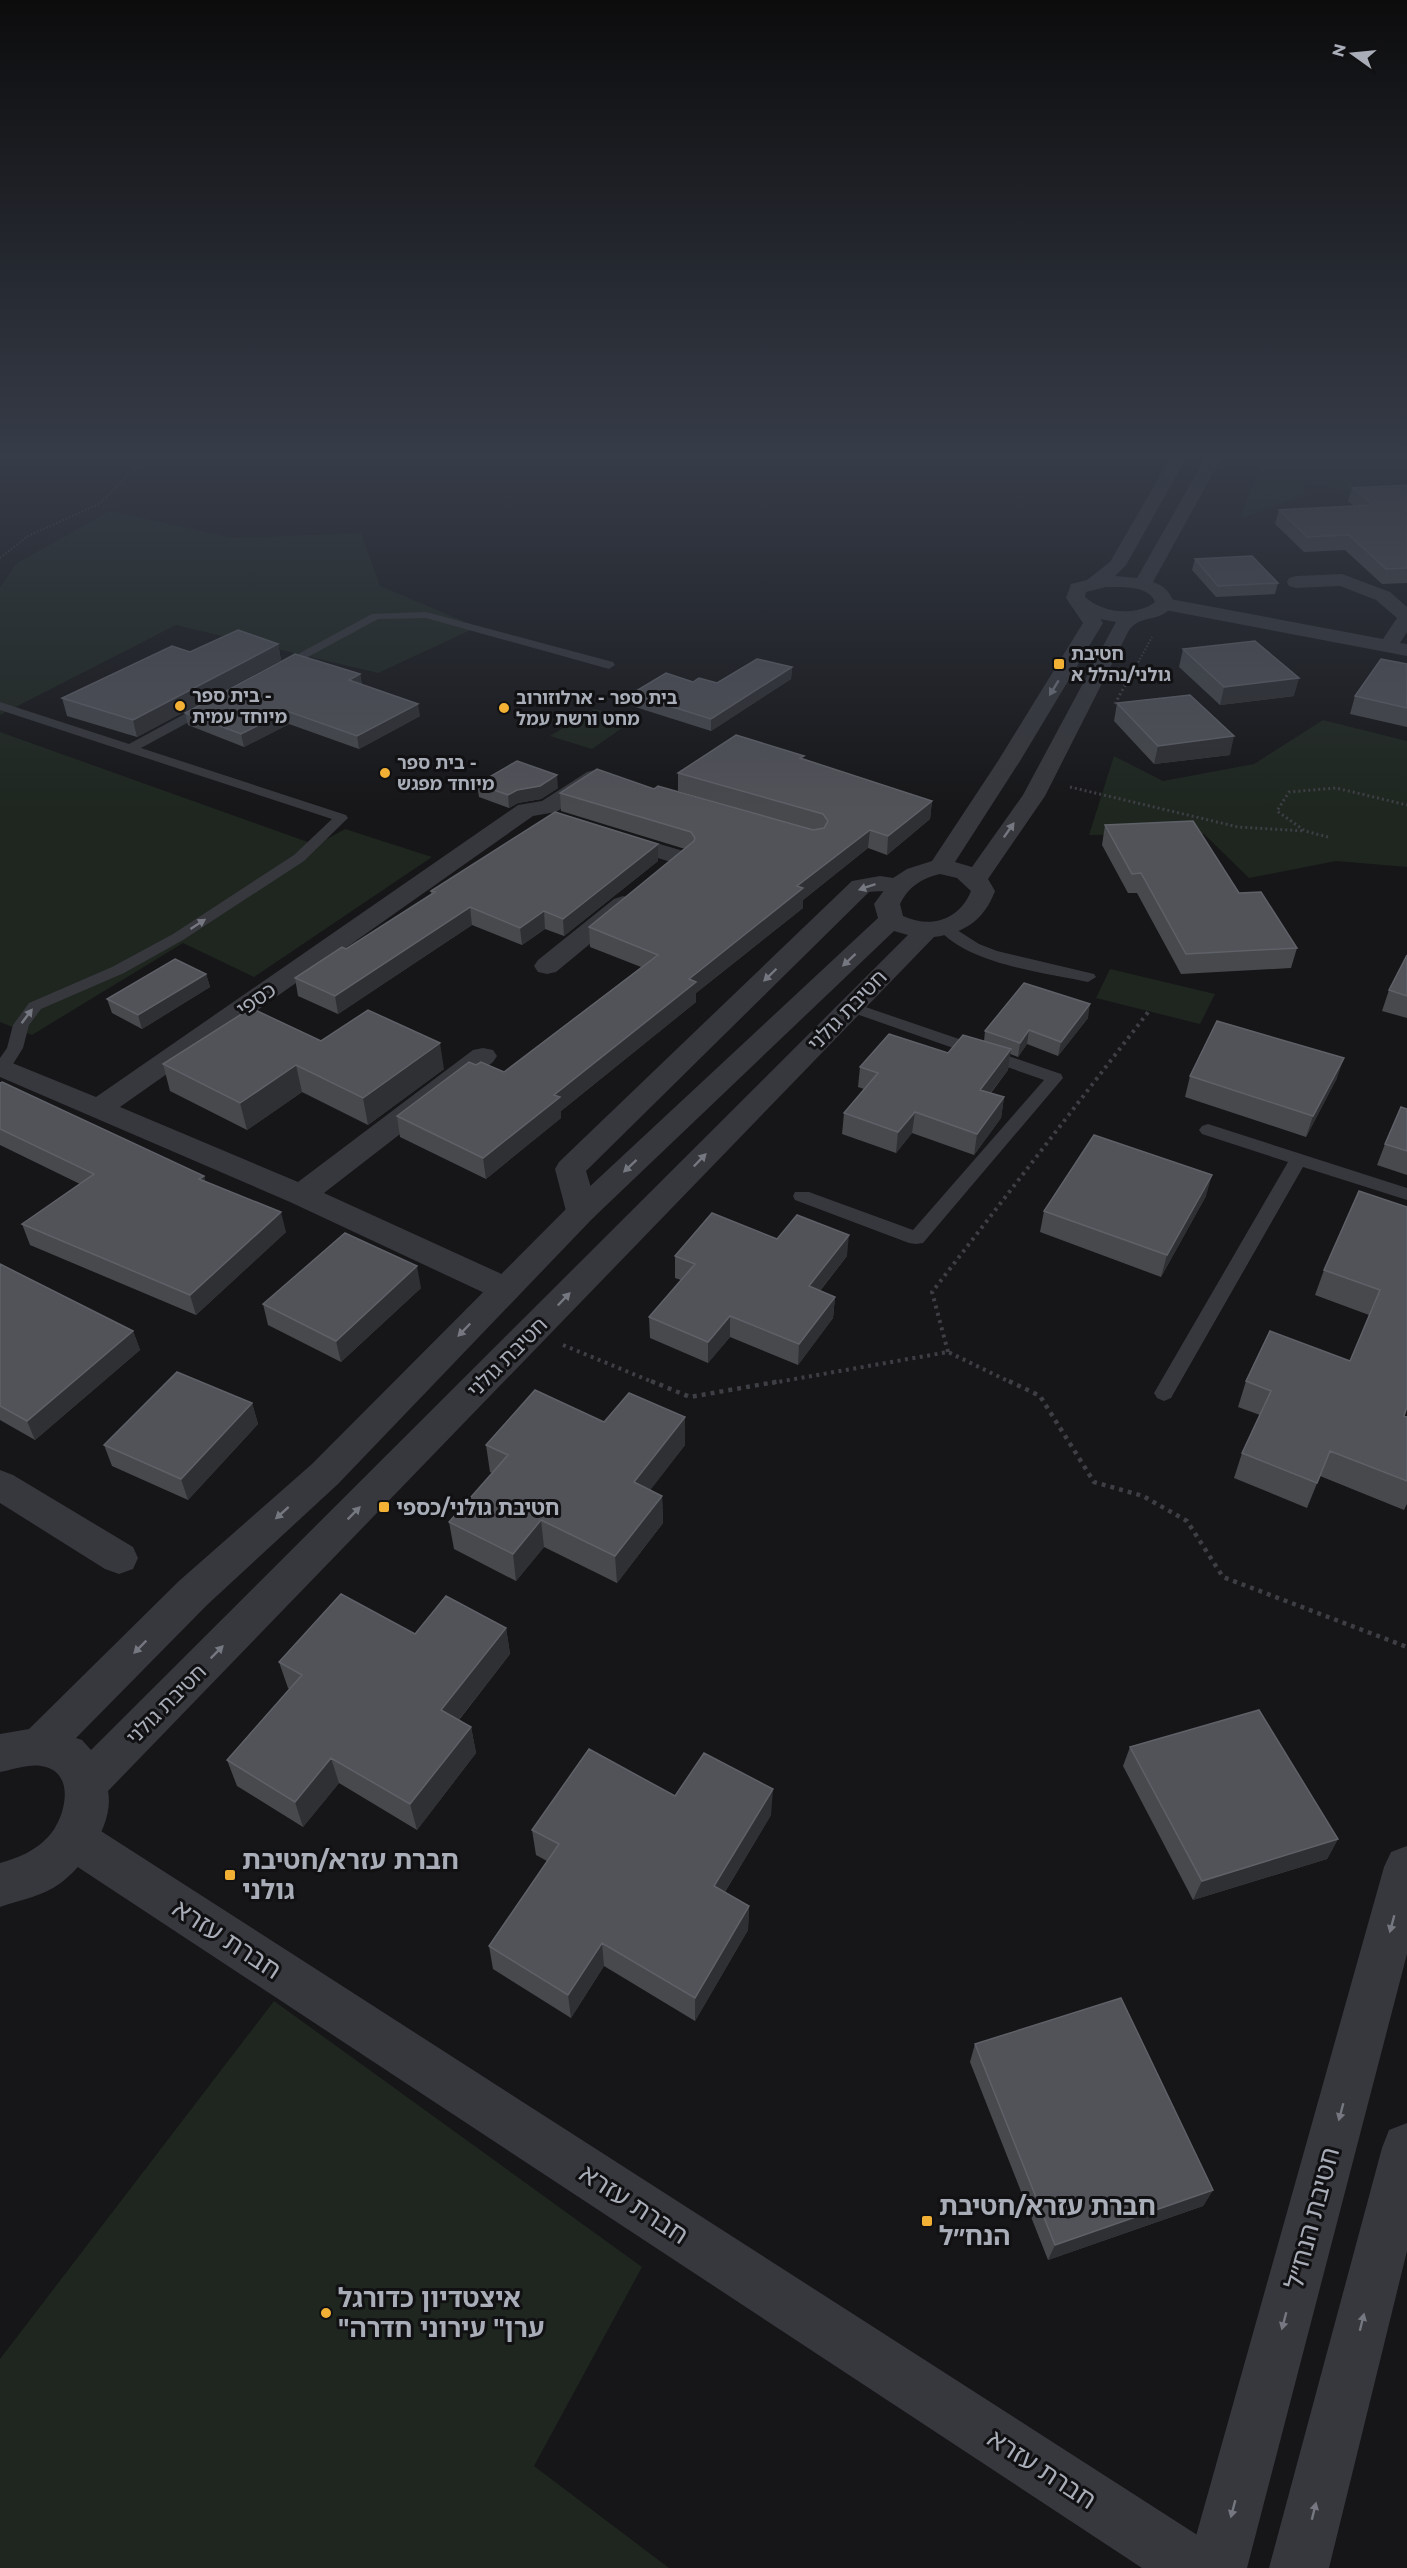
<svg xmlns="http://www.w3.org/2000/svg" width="1407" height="2568" viewBox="0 0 1407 2568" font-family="Montserrat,'Noto Sans Hebrew',sans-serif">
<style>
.green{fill:#1e261f}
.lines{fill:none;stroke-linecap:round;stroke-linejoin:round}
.path-far3{stroke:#3d3f44;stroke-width:2;stroke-dasharray:1.5 2;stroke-linecap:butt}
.path-far2{stroke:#3d3f44;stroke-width:3;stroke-dasharray:2 3;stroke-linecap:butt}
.path-far1{stroke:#3d3f44;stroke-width:4;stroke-dasharray:3 4.5;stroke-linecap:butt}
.path{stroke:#3d3f44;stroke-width:4.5;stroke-dasharray:4 5;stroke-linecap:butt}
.service{fill:#37383d;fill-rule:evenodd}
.minor{fill:#37383d;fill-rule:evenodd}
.tertiary{fill:#37383d;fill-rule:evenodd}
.wall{fill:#47494d}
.shaded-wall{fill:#2f3033}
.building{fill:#525359;stroke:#5f6168;stroke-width:1.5}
.oneway{fill:#757881}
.poi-dot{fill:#f2b134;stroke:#111113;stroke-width:2}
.labels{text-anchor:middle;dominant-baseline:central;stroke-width:6;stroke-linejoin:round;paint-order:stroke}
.far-poi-label{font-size:18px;font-weight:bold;fill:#a8adb8;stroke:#111113;text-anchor:start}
.street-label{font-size:21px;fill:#a8adb8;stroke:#111113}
.poi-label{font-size:21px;font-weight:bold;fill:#a8adb8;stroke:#111113;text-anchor:start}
.near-poi-label{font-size:26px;font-weight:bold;fill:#a8adb8;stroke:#111113;text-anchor:start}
.near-street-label{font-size:26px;fill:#a8adb8;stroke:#111113}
</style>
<rect width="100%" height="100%" fill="#161618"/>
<path class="green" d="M1267,455H1407V480L1358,492L1306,484L1304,495L1240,519L1250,492Z
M110,511L233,538L361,533L380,586L477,627L378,673L176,625L0,715V587L17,563Z
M594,709L635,719L592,749L550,736Z
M1323,720L1407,741V867L1336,861L1249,878L1204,834L1089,835L1114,756L1163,781L1254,764Z
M0,732L316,845L345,829L432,857L254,977L183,943L32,1035L0,1022Z
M1110,969L1215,994L1200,1024L1096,998Z
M274,2001L642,2267L534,2466L669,2568H0V2359Z"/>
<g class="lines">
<path class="path-far3" d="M0,558L28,536L101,503L135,467L155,455
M1125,687L1152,637"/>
<path class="path-far2" d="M1115,704L1125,685
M1070,787L1238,827L1305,831
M1328,837L1305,831L1277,811L1289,792L1336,788L1407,805"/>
<path class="path-far1" d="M563,1345L655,1383
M948,1352L932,1292L1149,1011
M772,1383L948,1352L1012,1383"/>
<path class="path" d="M651,1381L690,1397L781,1381
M1009,1381L1040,1396L1094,1482L1143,1496L1187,1521L1223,1577L1407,1647"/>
<path class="service" d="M426,612L613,662L615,665L609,669L426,618L378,619L284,670L280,671L274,667L372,614Z
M0,702L129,744L205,703H213L215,706L213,709L141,748L346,815L348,818L304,861L183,940L124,973L41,1009L29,1025L23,1048L8,1072L0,1073V1058L7,1048L13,1025L29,1003L112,967L173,934L294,855L332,819L0,710Z
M946,923L979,944L997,951L1094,974L1096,977L1088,982C1046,973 966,964 938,928Z
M851,1002L1061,1074L1063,1078L923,1243L916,1244L909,1243L795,1200L793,1196L795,1192H809L913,1230L1044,1080L845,1010L843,1007Z
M1208,1124L1407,1188V1200L1303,1167L1171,1398L1164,1401L1157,1398L1154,1393L1288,1162L1202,1134L1199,1130L1202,1126Z"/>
<path class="minor" d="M1342,574L1390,592L1407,607V632L1400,643L1407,644V656L1165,610L1158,608L1156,604L1158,600L1165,598L1383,639L1397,618L1376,600L1340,586L1296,588L1289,586L1287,582L1289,578L1296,576Z
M595,770L606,773L609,778L606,783L599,785L556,812L533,816L120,1107L298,1182L473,1050L483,1048L493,1050L497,1056L493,1062L324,1193L517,1281L522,1289L517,1297L505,1301L493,1297L290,1202L0,1077V1058L96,1097L518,805L542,801L587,772Z
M616,831L690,853L693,858L690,863L681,865L608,843L604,838L608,833Z
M880,876L907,880L910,885L907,890C894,893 882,890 869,892L586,1171L598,1211L593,1218L582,1221L571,1218L566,1211L555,1169L559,1162L852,881Z
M623,896L632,899L636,904L632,909L556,972L547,974L538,972L534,966L538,960L614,899Z
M0,1470L13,1475L133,1547L138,1558L133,1569L119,1574L105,1569L0,1503Z
M74,1818L90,1824L1216,2547L1225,2568H1142L58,1854L52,1839L58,1824Z"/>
<path class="tertiary" d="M1172,455H1188L1126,565L1115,576L1137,578L1207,455H1223L1153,582C1165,586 1171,593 1174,604C1161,624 1142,613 1129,630L1045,796L988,879L995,891C984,920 965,933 934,937L108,1791C115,1825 81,1872 53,1888C37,1897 17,1901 0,1907V1863C18,1858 35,1851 48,1837C66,1818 77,1771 41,1766C29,1764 12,1770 0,1772V1734L29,1729L179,1581L312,1464L571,1204L878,918L874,904L893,878L907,869L932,861L998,761L1083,623L1066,598L1071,584L1087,580L1110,562ZM1106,587C1121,587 1149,585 1155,602C1136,617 1102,613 1085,597L1086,592ZM1100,619L1116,622L1023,795L972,867L955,862L1020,761L1103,623ZM940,874L957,878L971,891C959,920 931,929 903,916L900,904C908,887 922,878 940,874ZM894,931L908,935L91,1750L82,1740L76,1738L207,1605L338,1484L593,1218Z
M1407,1846V1954L1247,2568H1187L1384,1867L1391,1852Z
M1407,2123V2251L1329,2568H1269L1382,2148L1389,2130Z"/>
</g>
<path class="wall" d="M1407,485V583L1382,584L1345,550L1304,552L1275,524L1279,510L1354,506L1348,501L1352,488Z
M1195,559L1278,583L1275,594L1216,597L1192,570Z
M278,644L281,660L137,737L67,716L62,698L190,652Z
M1183,649L1294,696L1220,705L1179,667Z
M1407,664V727L1350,714L1355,696Z
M792,667L791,679L711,731L632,706L631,694L693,682L717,683Z
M360,674L362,685L420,716L359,749L289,724L244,747L188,725L185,713Z
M1117,703L1230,755L1154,764L1114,721Z
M804,759L932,801L930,819L887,855L868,848L803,900V908L696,993V1002L561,1111V1118L486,1179L400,1137L397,1116L476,1065L504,1072L641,967L590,947L589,927L685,849L561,811L560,793L654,789L802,827L678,791V773Z
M477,784L558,788L541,799L518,803L509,808L479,797Z
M1105,825L1239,893L1297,948L1291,968L1181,974L1137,893H1128L1102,845Z
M658,861L564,936L545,929L522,945L472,925L338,1014L298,996L295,978L346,949L431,894V891Z
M1407,955V1018L1382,1011L1389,990Z
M206,974L210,987L142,1029L112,1013L107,999Z
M1088,1018L1058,1056L1027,1044L1018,1057L1010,1054L1008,1070L991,1093L1004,1097L1001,1118L974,1155L912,1133L896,1153L842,1134L844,1113L864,1089L858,1087L860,1067L948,1053L984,1041L985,1031Z
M321,1041L444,1069L368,1125L302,1092L247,1130L170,1091L163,1064Z
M1190,1076L1337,1078L1306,1137L1185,1097Z
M0,1083L204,1176L205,1182L286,1232L196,1315L30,1245L22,1224L80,1184L0,1145Z
M1407,1109V1175L1377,1165L1385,1144Z
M1206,1196L1161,1277L1040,1232L1044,1211Z
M1407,1207L1404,1416L1407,1417V1504L1404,1510L1320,1476L1307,1508L1234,1478L1242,1453L1260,1415L1238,1407L1246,1381L1350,1361L1369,1315L1315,1295L1324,1270Z
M777,1239L847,1256L820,1291L835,1297L833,1318L798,1365L730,1337L708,1363L650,1338L649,1317L681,1280L675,1278V1256Z
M0,1264L133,1331L140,1350L35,1440L0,1420Z
M421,1288L341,1362L268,1325L263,1304Z
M252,1403L258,1424L188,1500L112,1466L104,1445Z
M685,1417V1445L650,1490L662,1496L663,1523L617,1583L544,1547L516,1581L454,1549L449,1522L492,1473L490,1472L486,1445L604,1422Z
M506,1628L510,1654L459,1720L471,1727L476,1753L417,1830L339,1783L303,1827L237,1786L227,1760L289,1689L288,1688L279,1662L415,1634Z
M1130,1747L1338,1839L1327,1859L1193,1900L1123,1766Z
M675,1796L771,1815L725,1892L749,1906L748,1930L695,2021L604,1966L571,2018L493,1969L489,1946L547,1861L536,1855L532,1830Z
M975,2044L1213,2190L1203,2206L1048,2260L970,2062Z"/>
<path class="shaded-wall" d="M278,644L281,660L137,737L133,720Z
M792,667L791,679L711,731V719Z
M360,674L362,687L349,680Z
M1299,678L1294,696L1220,705L1224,687Z
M418,704L420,716L359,749L357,736Z
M287,711L289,724L244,747L241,734Z
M1234,736L1230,755L1154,764L1158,746Z
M557,775L558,788L541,799L518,803L509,808L508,795L517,790Z
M932,801L930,819L887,855L888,836Z
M870,830L868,848L803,900V908L696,993V1002L561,1111V1118L486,1179L483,1158L554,1095L797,886Z
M658,844V861L564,936L563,919Z
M470,907L472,925L338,1014L335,996Z
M544,911L545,929L522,945L520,928Z
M206,974L210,987L142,1029L138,1015Z
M1090,1004L1088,1018L1058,1056L1061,1042Z
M1029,1030L1027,1044L1018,1057L1020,1043Z
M440,1043L444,1069L368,1125L363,1098Z
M1011,1049L1008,1070L977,1110L980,1090Z
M1344,1058L1337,1078L1306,1137L1313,1116Z
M296,1065L302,1092L247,1130L240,1103Z
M1004,1097L1001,1118L974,1155L977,1134Z
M915,1112L912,1133L896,1153L898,1132Z
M1212,1175L1206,1196L1161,1277L1167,1255Z
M204,1176L209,1196L199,1179Z
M281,1212L286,1232L196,1315L190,1295Z
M849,1235L847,1256L807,1307L809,1286Z
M417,1266L421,1288L341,1362L336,1341Z
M835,1297L833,1318L798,1365L799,1344Z
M730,1316V1337L708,1363V1342Z
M133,1331L140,1350L35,1440L27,1421Z
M252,1403L258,1424L188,1500L181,1479Z
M685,1417V1445L635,1510L634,1482Z
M662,1496L663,1523L617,1583L615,1556Z
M541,1520L544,1547L516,1581L513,1554Z
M506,1628L510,1654L446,1736L441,1710Z
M471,1727L476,1753L417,1830L410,1804Z
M331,1758L339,1783L303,1827L295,1802Z
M773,1789L771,1815L714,1910V1886Z
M1338,1839L1327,1859L1193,1900L1202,1881Z
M749,1906L748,1930L695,2021V1998Z
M602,1943L604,1966L571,2018L568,1995Z
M1213,2190L1203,2206L1048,2260L1055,2245Z"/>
<path class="building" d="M1407,485V568L1386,569L1349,535L1307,537L1279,510L1373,505L1352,488Z
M1252,556L1278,583L1218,586L1195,559Z
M238,630L278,644L133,720L62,698L172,646L190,652Z
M1255,641L1299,678L1224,687L1183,649Z
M295,654L360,674L349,680L418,704L357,736L287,711L241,734L185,713Z
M757,659L792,667L711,719L631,694L666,673L693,682L699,678L717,683Z
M1381,659L1407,664V708L1355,696Z
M1190,695L1234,736L1158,746L1117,703Z
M736,735L804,756L800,758L932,801L888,836L870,830L797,886L803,888L689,979L696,982L554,1095L560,1097L483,1158L397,1116L469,1062L476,1065L481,1062L504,1072L658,955L589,927L694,841L695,838L691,832L560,793L597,769L654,789L658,786L813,830L824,828L828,821L823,814L678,773Z
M517,761L557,775L540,786L517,790L508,795L477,784Z
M555,812L658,844L563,919L544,911L520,928L470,907L335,996L295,978L342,947L346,949L435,892L431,891Z
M1193,821L1239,893L1261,892L1297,948L1186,954L1141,873L1132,874L1105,825Z
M1407,955V996L1389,990Z
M175,959L206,974L138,1015L107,999Z
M1024,983L1090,1004L1061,1042L1029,1030L1020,1043L985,1031Z
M251,1008L321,1041L368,1010L440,1043L363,1098L296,1065L240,1103L163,1064Z
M1217,1021L1344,1058L1313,1116L1190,1076Z
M889,1034L948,1053L963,1035L1011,1049L980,1090L1004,1097L977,1134L915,1112L898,1132L844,1113L878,1073L860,1067Z
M2,1082L204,1176L199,1179L281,1212L190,1295L22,1224L94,1174L0,1129V1083Z
M1401,1107L1407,1109V1151L1385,1144Z
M1094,1135L1212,1175L1167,1255L1044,1211Z
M1359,1191L1407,1207V1407L1404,1416L1407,1417V1481L1330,1451L1317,1483L1242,1453L1271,1391L1246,1381L1270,1331L1350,1361L1380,1290L1324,1270Z
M712,1213L777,1239L797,1215L849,1235L809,1286L835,1297L799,1344L730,1316L708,1342L649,1317L695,1264L675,1256Z
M345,1233L417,1266L336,1341L263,1304Z
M0,1264L133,1331L27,1421L0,1406Z
M177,1372L252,1403L181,1479L104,1445Z
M535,1390L604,1422L629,1393L685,1417L634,1482L662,1496L615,1556L541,1520L513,1554L449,1522L508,1455L486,1445Z
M341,1594L415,1634L446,1596L506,1628L441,1710L471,1727L410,1804L331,1758L295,1802L227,1760L302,1675L279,1662Z
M1259,1710L1338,1839L1202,1881L1130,1747Z
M589,1749L675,1796L704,1753L773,1789L714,1886L749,1906L695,1998L602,1943L568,1995L489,1946L559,1844L532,1830Z
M1121,1998L1213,2190L1055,2245L975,2044Z"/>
<defs><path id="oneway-solid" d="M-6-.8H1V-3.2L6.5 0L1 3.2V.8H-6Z" transform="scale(1.5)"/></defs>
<g class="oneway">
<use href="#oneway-solid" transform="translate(1054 688) rotate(121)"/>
<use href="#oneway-solid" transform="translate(1009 830) rotate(-55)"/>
<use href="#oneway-solid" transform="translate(867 887) rotate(161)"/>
<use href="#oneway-solid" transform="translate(198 924) rotate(-33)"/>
<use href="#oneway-solid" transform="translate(849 960) rotate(137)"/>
<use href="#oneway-solid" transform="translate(770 975) rotate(136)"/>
<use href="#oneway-solid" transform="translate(27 1016) rotate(-53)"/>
<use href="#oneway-solid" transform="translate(700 1160) rotate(-46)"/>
<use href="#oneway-solid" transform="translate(630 1166) rotate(137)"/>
<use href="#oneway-solid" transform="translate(564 1299) rotate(-46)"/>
<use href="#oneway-solid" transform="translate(464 1330) rotate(134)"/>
<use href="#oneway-solid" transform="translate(282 1513) rotate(138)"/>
<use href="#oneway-solid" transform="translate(354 1513) rotate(-45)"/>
<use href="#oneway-solid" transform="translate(140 1647) rotate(135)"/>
<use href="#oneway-solid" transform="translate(217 1652) rotate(-45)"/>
<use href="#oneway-solid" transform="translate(1392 1924) rotate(105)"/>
<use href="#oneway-solid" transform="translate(1341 2112) rotate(105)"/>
<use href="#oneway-solid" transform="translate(1284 2321) rotate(105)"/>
<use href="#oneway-solid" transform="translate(1362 2322) rotate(-76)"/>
<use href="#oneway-solid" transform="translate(1233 2509) rotate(105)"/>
<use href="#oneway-solid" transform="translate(1314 2511) rotate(-76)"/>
</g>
<linearGradient id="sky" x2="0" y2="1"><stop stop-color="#0c0c0d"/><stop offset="0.56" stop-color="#363c48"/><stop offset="1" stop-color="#363c48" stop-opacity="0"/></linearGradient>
<rect width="1407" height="814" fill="url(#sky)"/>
<g class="poi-dot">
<rect x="1053" y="658" width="12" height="12" rx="3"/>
<circle cx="180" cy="706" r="6"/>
<circle cx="504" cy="708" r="6"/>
<circle cx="385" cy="773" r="6"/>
<rect x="378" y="1501" width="12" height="12" rx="3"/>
<rect x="224" y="1869" width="12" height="12" rx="3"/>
<rect x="921" y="2215" width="12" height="12" rx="3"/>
<circle cx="326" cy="2313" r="6"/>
</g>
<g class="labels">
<g class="far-poi-label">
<text x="1071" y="654">חטיבת<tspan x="1071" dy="21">גולני/נהלל א</tspan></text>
<text x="192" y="696">בית ספר -<tspan x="192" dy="21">מיוחד עמית</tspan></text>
<text x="516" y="698">בית ספר - ארלוזורוב<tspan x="516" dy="21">מחט ורשת עמל</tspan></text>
<text x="397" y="763">בית ספר -<tspan x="397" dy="21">מיוחד מפגש</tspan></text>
</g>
<g class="street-label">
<text transform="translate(256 999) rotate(-35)">כספי</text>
<text transform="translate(847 1010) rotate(-46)">חטיבת גולני</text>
<text transform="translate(507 1357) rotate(-45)">חטיבת גולני</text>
<text transform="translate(166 1704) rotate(-45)">חטיבת גולני</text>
</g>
<g class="poi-label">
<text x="396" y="1507">חטיבת גולני/כספי</text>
</g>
<g class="near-poi-label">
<text x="242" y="1860">חברת עזרא/חטיבת<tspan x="242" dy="30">גולני</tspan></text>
<text x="939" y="2206">חברת עזרא/חטיבת<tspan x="939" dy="30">הנח״ל</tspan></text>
<text x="338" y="2298">איצטדיון כדורגל<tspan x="338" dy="30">"ערן" עירוני חדרה</tspan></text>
</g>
<g class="near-street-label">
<text transform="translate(227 1939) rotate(33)">חברת עזרא</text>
<text transform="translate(634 2204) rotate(33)">חברת עזרא</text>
<text transform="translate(1312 2218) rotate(-75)">חטיבת הנח״ל</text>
<text transform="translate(1042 2469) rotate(33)">חברת עזרא</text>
</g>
</g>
<g transform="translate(1353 54) rotate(285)" stroke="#111113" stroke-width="4.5" paint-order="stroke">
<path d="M0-4.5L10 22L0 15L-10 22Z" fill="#a8adb8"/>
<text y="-9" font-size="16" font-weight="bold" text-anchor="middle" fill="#a8adb8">N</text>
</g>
</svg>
